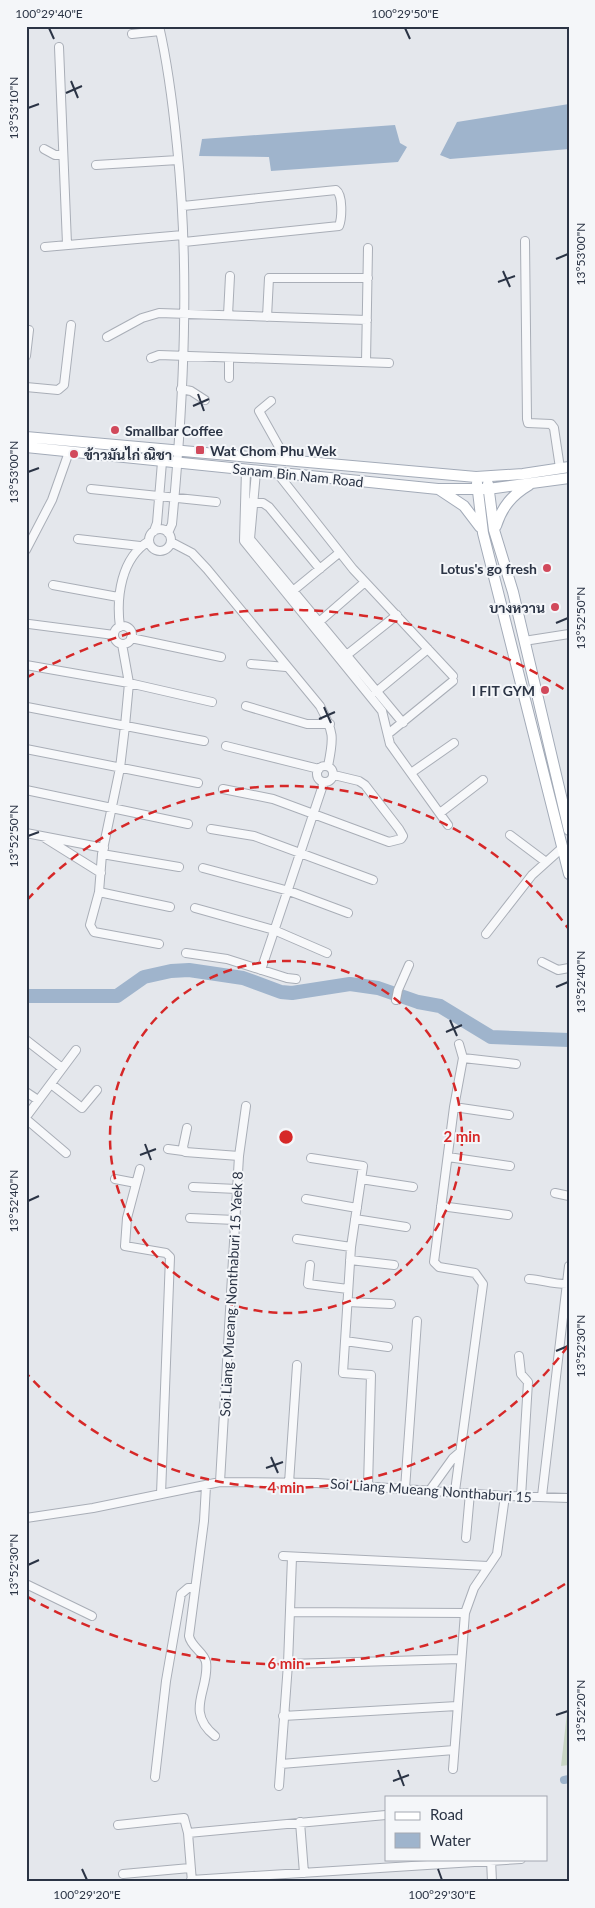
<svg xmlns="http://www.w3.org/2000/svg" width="595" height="1908" viewBox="0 0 595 1908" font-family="Lato,Sarabun,sans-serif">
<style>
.green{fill:#c9d6c5}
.water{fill:#9fb4cc}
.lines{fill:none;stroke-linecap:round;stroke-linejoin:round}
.canal{stroke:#9fb4cc;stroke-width:8}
.river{stroke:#9fb4cc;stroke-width:14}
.minor-casing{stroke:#a9aeb7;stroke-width:10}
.major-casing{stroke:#a3abb8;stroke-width:12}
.minor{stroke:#f7f8fa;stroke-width:8}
.major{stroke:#fff;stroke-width:10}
.ticks{fill:none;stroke:#2b3445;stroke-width:2}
.ring{fill:none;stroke:#d62828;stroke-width:2.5;stroke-dasharray:9 6}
.poi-dot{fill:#d1495b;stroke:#f4f6f9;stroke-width:2}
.labels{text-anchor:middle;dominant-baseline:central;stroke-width:4;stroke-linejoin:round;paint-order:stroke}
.poi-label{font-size:14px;font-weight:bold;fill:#2b3445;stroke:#f4f6f9;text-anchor:start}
.street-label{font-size:14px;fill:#2b3445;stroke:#f4f6f9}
.centre{fill:#d62828;stroke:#f4f6f9;stroke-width:2.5}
.ring-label{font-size:15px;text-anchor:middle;font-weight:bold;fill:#d62828;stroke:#f4f6f9;stroke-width:4;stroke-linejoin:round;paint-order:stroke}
.neatline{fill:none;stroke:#2b3445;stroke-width:2}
.ticks-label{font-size:12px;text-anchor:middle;fill:#2b3445}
</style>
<rect width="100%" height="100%" fill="#e4e7ec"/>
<path class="green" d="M569,1695V1765L561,1766Z"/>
<path class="water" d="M569,104V149L450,159L440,155L457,122Z
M395,125L400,143L407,147L398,162L271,171L269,157L199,156L202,139Z"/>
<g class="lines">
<path class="canal" d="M564,1780L569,1779"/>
<path class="river" d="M26,996H117L144,977L171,971L189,970L243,978L281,992L292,993L350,984L378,988L418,1002L440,1006L491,1037L569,1040"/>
<defs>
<path id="minor" d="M159,26C168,65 173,106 177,146C190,271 184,398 172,524L168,533
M132,34L160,31
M59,47L67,244
M44,149L55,155H63
M96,165L178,160
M183,206L336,190C343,195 342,218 339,226L184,242
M525,241L527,419L528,423L551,424L554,428L560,468
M45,247L183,235
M228,315L230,276
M267,317L269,278H368
M107,337L142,318L159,313L367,320
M26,356L29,330
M151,358L159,355L389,363
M229,359V378
M366,362L368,248
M26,387L58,390L64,385L71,325
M181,389L191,391L205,400
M271,401L259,411L287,461
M246,470L244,541L382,711L390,744L448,825
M256,472L250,539L403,723
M278,474L353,569L453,676
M91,489L216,502
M250,502L263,503L269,507L320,569
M149 540a11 11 0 1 1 22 0a11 11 0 1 1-22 0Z
M154,531L157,523L162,462
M78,539L140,546
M171,542L192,553L207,569L320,706C334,732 334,737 328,766
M26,550L52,500L69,452
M53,585L118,597
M294,590L339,553
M319,622L365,582
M29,624L114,635
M114 635a9 9 0 1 1 18 0a9 9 0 1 1-18 0Z
M120,627C116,597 121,558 149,541
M131,638L221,657
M524,641L569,634
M122,644L129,683L125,726L120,768L102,854L99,892L90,925L94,932L159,944
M343,658L397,615
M251,664L286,667
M26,665L129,683L212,702
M376,692L428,649
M246,706L307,724H330
M27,707L204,741
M388,734L453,681
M226,746L319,769
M26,749L198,783
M317 774a8 8 0 1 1 16 0a8 8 0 1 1-16 0Z
M411,773L454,743
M223,789L273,799L389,842L401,839L403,836L399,829L365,785L359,781L334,775
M26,790L188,824
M440,813L483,780
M211,829L254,836L373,880
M26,833L104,848
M510,835L546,862
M45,838L101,873
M102,854L179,867
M203,868L289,891L348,913
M99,892L170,907
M195,908L274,930L327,953
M486,934L532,875L562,848
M186,953L227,959L287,978L296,979
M542,962L558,970L569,968
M261,970L324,782
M396,1000L398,990L409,965
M26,1040L62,1068
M459,1044L463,1058
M51,1084L82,1108L97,1090
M26,1092L38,1100
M454,1107L509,1115
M26,1117L76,1050
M26,1119L66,1153
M187,1128L183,1147L185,1152L239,1156
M168,1149L183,1151
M448,1157L510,1166
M311,1158L363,1166L351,1247L343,1373L371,1375L368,1486
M140,1169L127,1218L125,1246L166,1253L170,1257L161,1494
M115,1179L136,1183
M361,1179L413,1187
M193,1187L237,1189
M555,1193L569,1196
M306,1199L357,1208
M441,1206L508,1215
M190,1218L235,1220
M355,1219L406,1227
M297,1239L351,1247
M350,1260L394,1265
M310,1265L308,1284L348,1289
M529,1279C543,1280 551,1284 567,1284
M347,1302L391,1304
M345,1341L388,1347
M519,1356L521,1374L528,1382L521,1497
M220,1482L239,1156L246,1106
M289,1483L297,1365
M206,1486L204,1521L189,1636C191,1647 204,1652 206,1662C210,1689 184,1711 215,1736
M405,1489L417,1321
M430,1490L453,1458L460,1452
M455,1491L483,1284L475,1273L439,1267L434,1262L454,1107L463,1058L516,1064
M542,1496L569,1266
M26,1518L93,1508L220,1482L317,1483L505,1496L569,1498
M466,1538L470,1493
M283,1556L488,1566
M26,1584L92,1616
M291,1612L465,1613
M288,1664L460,1659
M283,1716L457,1706
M281,1764L454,1750
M453,1769L465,1613L474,1588L497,1554L505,1496
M155,1777L166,1681L181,1594L188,1588H194
M279,1786L288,1664L292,1557
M300,1822L304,1873
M118,1825L184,1818L188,1833L192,1882
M188,1833L386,1815
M491,1859L492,1882
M123,1874L190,1868
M191,1880L521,1859"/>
<path id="major" d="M26,437L476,477L523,474L569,467
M26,447L438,489H488L569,478
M477,483L483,533L569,874
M488,484L494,530L513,592L569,830
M440,490L464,506L480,527
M496,526C502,507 512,495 529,485"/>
</defs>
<use href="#minor" class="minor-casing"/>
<use href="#major" class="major-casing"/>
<use href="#minor" class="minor"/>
<use href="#major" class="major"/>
</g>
<path class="ticks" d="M49,28L54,39M405,28L410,39M71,81L78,98M66,93L82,86M28,108L39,104M556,259L568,254M503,271L510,287M498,282L515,276M198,394L204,411M193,406L209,399M28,472L39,468M556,623L568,618M324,707L331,723M319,719L335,712M28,836L39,832M556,987L568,982M450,1020L457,1036M446,1032L462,1025M145,1144L151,1160M140,1155L156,1149M28,1201L39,1196M556,1351L568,1346M271,1457L278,1473M266,1468L283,1462M28,1565L39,1560M556,1715L568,1711M398,1770L404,1786M393,1781L409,1775M82,1869L87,1880M438,1869L442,1880"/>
<g class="ring">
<circle cx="286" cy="1137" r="176"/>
<path d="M568 1346A351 351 0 0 1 27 1374M27 900A351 351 0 0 1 568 928"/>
<path d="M565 1584A527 527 0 0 1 26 1596M26 678A527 527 0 0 1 565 690"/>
</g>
<g class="poi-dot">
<circle cx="115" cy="430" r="5"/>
<rect x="195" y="445" width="10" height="10" rx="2.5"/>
<circle cx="74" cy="454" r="5"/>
<circle cx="547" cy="568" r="5"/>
<circle cx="555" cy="607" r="5"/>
<circle cx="545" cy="690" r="5"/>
</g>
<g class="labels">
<g class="poi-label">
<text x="125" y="430">Smallbar Coffee</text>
<text x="210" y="450">Wat Chom Phu Wek</text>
<text x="84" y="454">ข้าวมันไก่ ณิชา</text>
<text x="537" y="568" text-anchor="end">Lotus's go fresh</text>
<text x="545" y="607" text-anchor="end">บางหวาน</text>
<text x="535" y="690" text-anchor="end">I FIT GYM</text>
</g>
<g class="street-label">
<text transform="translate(298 475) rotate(6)">Sanam Bin Nam Road</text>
<text transform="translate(231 1294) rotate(-87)">Soi Liang Mueang Nonthaburi 15 Yaek 8</text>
<text transform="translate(431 1490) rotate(4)">Soi Liang Mueang Nonthaburi 15</text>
</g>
</g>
<circle cx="286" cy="1137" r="8" class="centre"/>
<g class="ring-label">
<text x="462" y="1142">2 min</text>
<text x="286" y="1493">4 min</text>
<text x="286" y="1669">6 min</text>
</g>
<rect width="595" height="1908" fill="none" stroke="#f4f6f9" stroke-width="55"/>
<rect x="385" y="1796" width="162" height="65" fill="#f4f6f9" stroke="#a4a8b1"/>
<rect x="395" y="1812" width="25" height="8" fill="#ffffff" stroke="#a4a8b1"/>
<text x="430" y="1820" font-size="15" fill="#2b3445">Road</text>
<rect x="395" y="1833" width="25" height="15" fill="#9fb4cc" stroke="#a4a8b1"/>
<text x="430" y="1846" font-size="15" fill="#2b3445">Water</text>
<rect x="28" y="28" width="540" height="1852" class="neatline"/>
<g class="ticks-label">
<text x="49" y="18">100°29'40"E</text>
<text x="405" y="18">100°29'50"E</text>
<text transform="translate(14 108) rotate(-90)" y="4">13°53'10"N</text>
<text transform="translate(581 254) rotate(-90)" y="4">13°53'00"N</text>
<text transform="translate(14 472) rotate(-90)" y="4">13°53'00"N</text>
<text transform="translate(581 618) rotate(-90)" y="4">13°52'50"N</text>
<text transform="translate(14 836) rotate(-90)" y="4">13°52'50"N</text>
<text transform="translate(581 982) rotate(-90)" y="4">13°52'40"N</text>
<text transform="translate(14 1201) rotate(-90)" y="4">13°52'40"N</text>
<text transform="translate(581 1346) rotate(-90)" y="4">13°52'30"N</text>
<text transform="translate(14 1565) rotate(-90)" y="4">13°52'30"N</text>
<text transform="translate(581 1711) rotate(-90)" y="4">13°52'20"N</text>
<text x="87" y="1899">100°29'20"E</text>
<text x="442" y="1899">100°29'30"E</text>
</g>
</svg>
